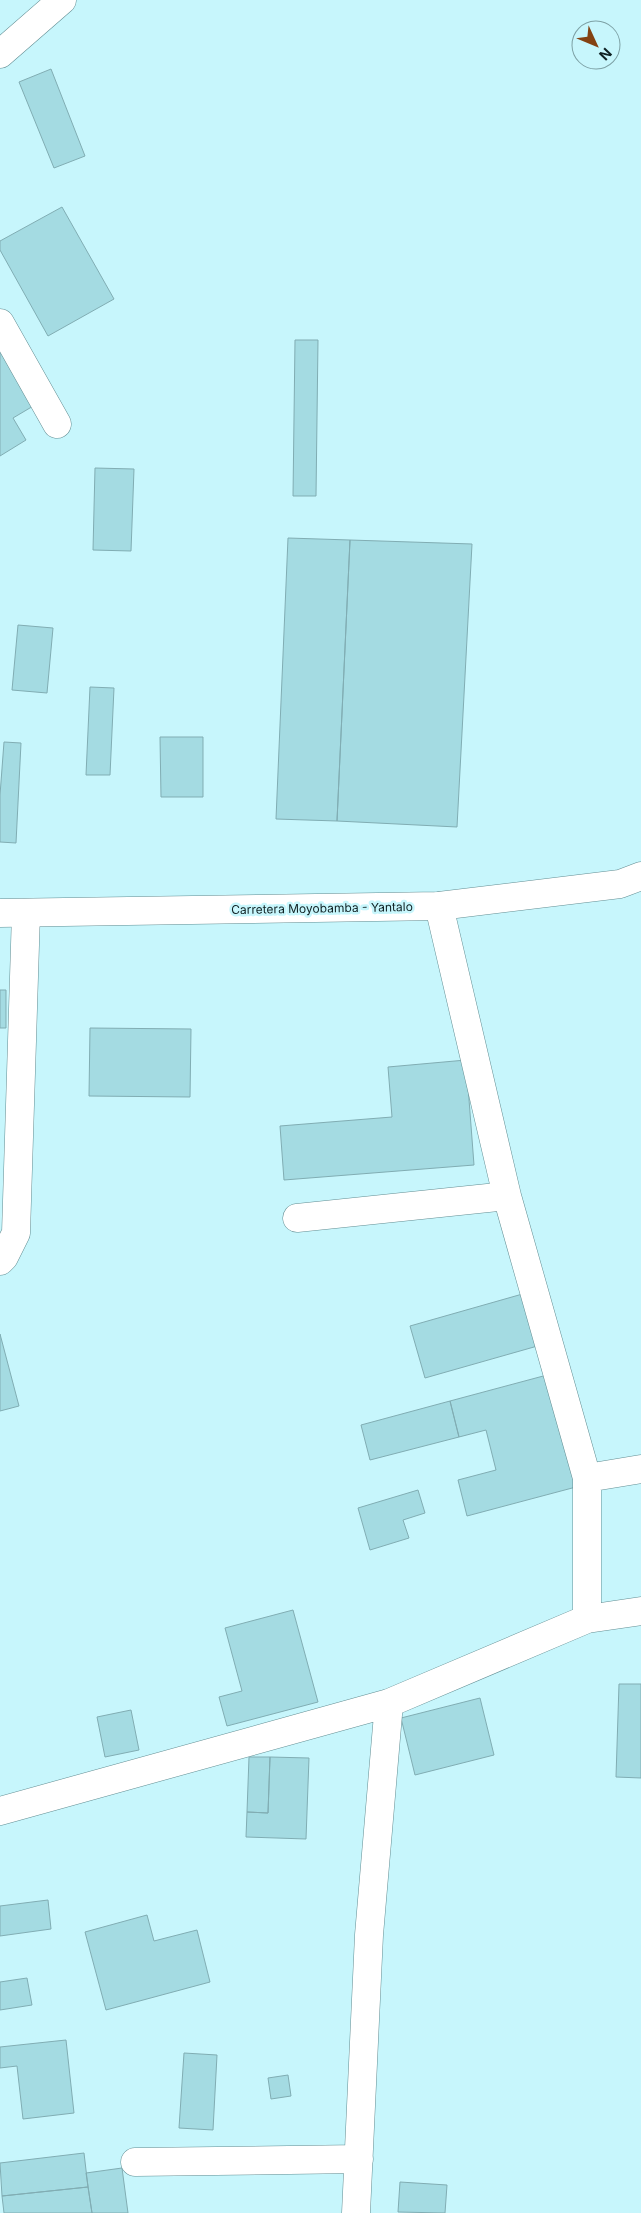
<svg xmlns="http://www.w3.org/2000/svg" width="641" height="2213" viewBox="0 0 641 2213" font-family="Inter,sans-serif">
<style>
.building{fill:#a4dbe2;stroke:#81adb3}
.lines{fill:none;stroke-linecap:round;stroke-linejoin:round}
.minor-casing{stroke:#638e93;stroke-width:29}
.major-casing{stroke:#638e93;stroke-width:29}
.minor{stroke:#fff;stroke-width:28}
.major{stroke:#fff;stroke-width:28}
.labels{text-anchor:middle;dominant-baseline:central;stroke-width:5;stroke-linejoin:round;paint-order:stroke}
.street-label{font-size:12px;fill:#0f2123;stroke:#c7f6fc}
</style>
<rect width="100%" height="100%" fill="#c7f6fc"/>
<path class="building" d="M51,69L85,156L54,168L19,82Z
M62,207L114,299L48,336L0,250V241Z
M0,336L40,402L13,418L26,440L0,456Z
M295,340H318L316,496H293Z
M95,468L134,469L131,551L93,550Z
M288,538L350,540L337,821L276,819Z
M350,540L472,544L457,827L337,821Z
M18,625L53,628L47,693L12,690Z
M90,687L114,688L110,775H86Z
M160,737H203V797H161Z
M4,742L21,743L16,843L0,842V795Z
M0,990H6V1028H0Z
M90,1028L191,1029L190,1097L89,1096Z
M466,1060L474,1165L284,1180L280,1126L392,1117L388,1067Z
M526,1293L541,1345L425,1378L410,1326Z
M0,1334L19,1406L0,1411Z
M547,1375L576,1487L467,1516L458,1480L496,1470L486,1430L459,1437L450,1401Z
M450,1401L459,1437L370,1460L361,1425Z
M418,1490L425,1513L403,1520L409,1538L370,1550L358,1508Z
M293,1610L318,1702L227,1726L219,1697L242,1691L225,1628Z
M619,1684H641V1778L616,1777Z
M480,1698L494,1755L415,1775L401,1718Z
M131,1710L139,1750L105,1757L97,1717Z
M249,1757H270L268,1813L247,1812Z
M270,1757L309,1758L306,1839L246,1837L247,1812L268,1813Z
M48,1900L51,1929L0,1936V1906Z
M147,1915L154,1941L197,1930L210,1982L106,2010L85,1932Z
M27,1978L32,2005L0,2010V1982Z
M66,2040L74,2113L23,2119L17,2066L0,2068V2047Z
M184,2053L217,2055L213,2130L179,2128Z
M288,2075L291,2096L271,2099L268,2078Z
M84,2153L88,2187L2,2196L0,2163Z
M122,2168L128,2213H92L86,2173Z
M400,2182L447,2185L445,2213L398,2212Z
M88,2187L92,2213H4L2,2196Z"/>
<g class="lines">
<defs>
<path id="minor" d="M0,54L62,0
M0,323L57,424
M439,906L507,1196L587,1478V1619
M297,1218L507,1196
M0,1261L4,1257L16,1233L26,913
M587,1478L641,1469
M0,1811L389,1703
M135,2162L359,2159
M356,2213L369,1935L389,1703L587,1619L641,1611"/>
<path id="major" d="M0,913L439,906L620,884L641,876"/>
</defs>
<use href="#minor" class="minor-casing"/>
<use href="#major" class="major-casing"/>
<use href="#minor" class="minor"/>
<use href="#major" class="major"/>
</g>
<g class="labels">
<g class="street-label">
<text transform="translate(322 908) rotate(-1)">Carretera Moyobamba - Yantalo</text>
</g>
</g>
<g transform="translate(596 45) rotate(134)"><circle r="24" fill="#c7f6fc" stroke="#7da1a5"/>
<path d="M0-4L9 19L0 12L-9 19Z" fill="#844212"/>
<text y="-8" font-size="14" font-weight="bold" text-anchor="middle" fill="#0f2123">N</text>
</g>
</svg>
